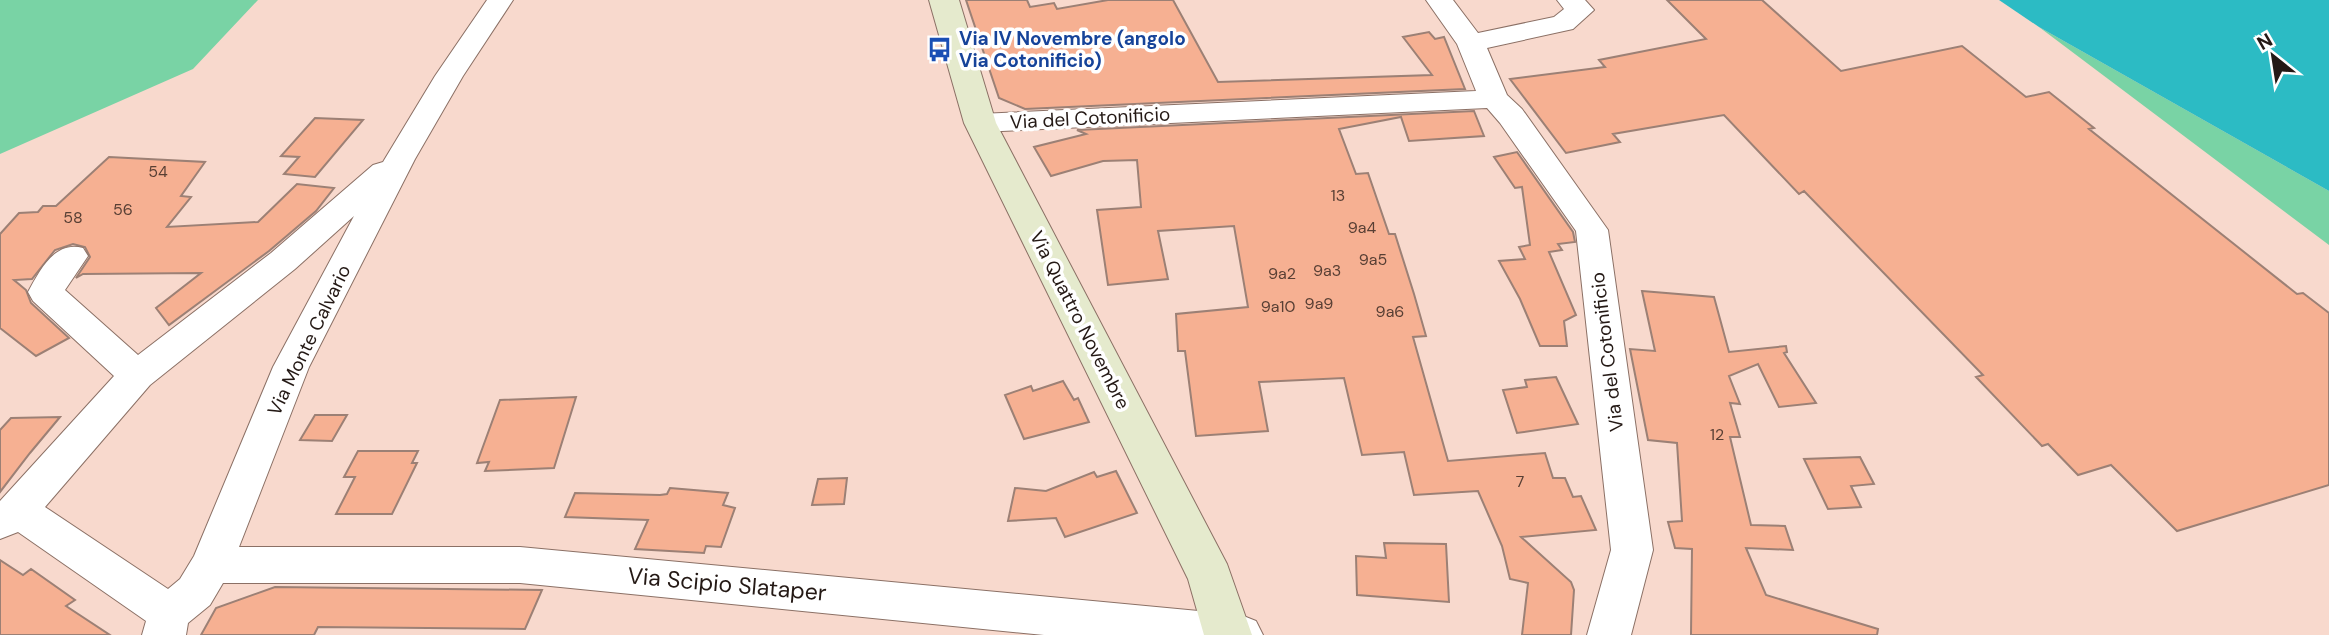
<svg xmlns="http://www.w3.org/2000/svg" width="2329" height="635" viewBox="0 0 2329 635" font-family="'DM Sans',sans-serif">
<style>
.green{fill:#79d3a5}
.water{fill:#2cbbc4}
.building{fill:#f6b092;stroke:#9c8075;stroke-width:2}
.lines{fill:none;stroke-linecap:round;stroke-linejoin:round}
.minor-casing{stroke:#8b7065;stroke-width:2}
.secondary-casing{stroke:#8b7065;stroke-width:2}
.minor{fill:#fff;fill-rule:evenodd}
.secondary{fill:#e5eacd;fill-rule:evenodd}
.labels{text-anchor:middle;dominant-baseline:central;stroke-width:7;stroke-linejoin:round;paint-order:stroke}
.number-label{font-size:16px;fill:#583f34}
.transit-label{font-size:19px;font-weight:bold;fill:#164399;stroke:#fff;text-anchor:start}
.street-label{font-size:19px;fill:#241915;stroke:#fff}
.near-street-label{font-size:23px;fill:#241915;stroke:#fff}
</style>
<rect width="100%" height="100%" fill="#f8d9cd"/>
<path class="green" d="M0,0H258L193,69L0,154Z
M2039,27L2329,191V245Z"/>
<path class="water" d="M1999,0H2329V191L2039,27Z"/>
<path class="building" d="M966,0H1027L1030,7L1054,3L1057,9L1108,0H1173L1218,82L1432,75L1403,37L1429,32L1435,39L1444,37L1465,89L1025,109L999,98Z
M1667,0H1762L1841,71L1962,46L2026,97L2049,92L2094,128L2089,129L2297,294L2303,293L2329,313V485L2177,531L2111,465L2078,475L2048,444L2042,446L1976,377L1983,375L1804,191L1799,194L1724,115L1613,134L1620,142L1566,153L1510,79L1605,67L1599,60L1706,39Z
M1474,111L1484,136L1409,141L1401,117L1339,129L1356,174L1368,173L1389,234H1395L1414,294L1426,336L1413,337L1448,461L1545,453L1553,478H1565L1573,497L1581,496L1596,530L1521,537L1571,582L1574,590L1571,635H1522L1528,583L1510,579L1502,546L1478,491L1414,495L1404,452L1362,455L1344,378L1259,382L1268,431L1196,436L1185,351H1178L1176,314L1248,307L1234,226L1158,231L1168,279L1108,285L1097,210L1141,207L1137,160L1103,161L1051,176L1034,147L1086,134L1077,130Z
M315,118L363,120L315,177L284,174L299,157L281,156Z
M1517,152L1573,232L1575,242L1558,244L1562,250L1549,252L1576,315L1564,321L1567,346H1540L1520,299L1499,261L1525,259L1519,247L1530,245L1522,187L1515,188L1494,157Z
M109,157L205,162L181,196L191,197L167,227L258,222L297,184L334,188L316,211L269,251L169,325L156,308L201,273L83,274L76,278L90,257L85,247L73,244L55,250L32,279L14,280L26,290L31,303L69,338L36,356L0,328V234L19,213L38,212L43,206H56Z
M1642,291L1714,297L1729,352L1786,346L1787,352L1784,353L1816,403L1779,407L1758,364L1729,376L1740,404L1730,403L1740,437H1730L1751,525L1785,526L1793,550L1746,548L1766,595L1878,629L1877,635H1691L1692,549L1675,548L1668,522L1682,521L1677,443L1648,440L1630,349L1655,351Z
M1556,377L1578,424L1517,433L1503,390L1527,387L1525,380Z
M1063,381L1074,400L1078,398L1089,422L1024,439L1005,395L1031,386L1033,391Z
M576,397L554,468L485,471L489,462L477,463L500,400Z
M315,415H347L332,441L300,440Z
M60,417L30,453L0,492V430L11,418Z
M358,451H418L412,463H417L392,514H336L355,477H344Z
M1860,457L1874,484L1851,486L1861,507L1828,509L1804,459Z
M1116,471L1137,513L1065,537L1056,518L1008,521L1015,488L1046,491L1094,472L1097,477Z
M847,478L844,504L812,505L818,479Z
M670,488L728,493L723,505L735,508L721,547L706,546L704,553L635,549L648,520L565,517L575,493L660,495L667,494Z
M1384,543L1446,544L1449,602L1357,595L1356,556L1386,558Z
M0,560L23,575L31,569L75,600L66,606L110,635H0Z
M275,587L542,590L525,629L318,627L314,635H201L216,608Z"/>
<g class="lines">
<defs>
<path id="minor" d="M487,0H513L463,76L415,159L309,367L239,547H520L1241,615L1256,621L1263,635H1044L520,583H223L210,605L188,623L186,635H142L146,621L18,532L0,539V501L114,376L33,301L28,292C40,270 55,240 83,248L88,256L65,290L138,355L271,253L373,165L383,162L435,76ZM354,216L273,367L194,556L180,579L168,589L45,507L150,385L295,269Z
M1426,0H1453L1478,33L1554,17L1564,9L1557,0H1585L1594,10L1573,29L1487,48L1507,95L1522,109L1608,230L1653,550L1631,635H1587L1611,550L1576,231L1500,123L1487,108L980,132L969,130L965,123L969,116L980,114L1476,91L1457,44Z"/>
<path id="secondary" d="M929,0H959L996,123L1227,564L1252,635H1204L1188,579L964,123Z"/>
</defs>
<use href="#minor" class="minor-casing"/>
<use href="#secondary" class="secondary-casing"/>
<use href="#minor" class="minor"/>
<use href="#secondary" class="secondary"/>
</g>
<defs>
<symbol id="bus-bare" viewBox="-9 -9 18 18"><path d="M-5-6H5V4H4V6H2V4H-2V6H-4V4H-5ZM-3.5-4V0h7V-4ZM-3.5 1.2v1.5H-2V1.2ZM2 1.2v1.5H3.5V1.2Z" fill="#1a4fb4" stroke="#fff" stroke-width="2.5" paint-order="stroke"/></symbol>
</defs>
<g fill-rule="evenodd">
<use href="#bus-bare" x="922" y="32" width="35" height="35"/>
</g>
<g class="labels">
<g class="number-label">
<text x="158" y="171">54</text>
<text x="1338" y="195">13</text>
<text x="123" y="209">56</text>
<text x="73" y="217">58</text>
<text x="1362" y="227">9a4</text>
<text x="1373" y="259">9a5</text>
<text x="1327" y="270">9a3</text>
<text x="1282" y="273">9a2</text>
<text x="1319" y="303">9a9</text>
<text x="1278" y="306">9a10</text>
<text x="1390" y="311">9a6</text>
<text x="1717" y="434">12</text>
<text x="1520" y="481">7</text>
</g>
<g class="transit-label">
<text x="959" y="38">Via IV Novembre (angolo<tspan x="959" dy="22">Via Cotonificio)</tspan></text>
</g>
<g class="street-label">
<text transform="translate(1090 118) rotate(-3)">Via del Cotonificio</text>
<text transform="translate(1080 320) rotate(63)">Via Quattro Novembre</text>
<text transform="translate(309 340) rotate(-64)">Via Monte Calvario</text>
<text transform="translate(1607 352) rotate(-97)">Via del Cotonificio</text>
</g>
<g class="near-street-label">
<text transform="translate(727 584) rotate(5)">Via Scipio Slataper</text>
</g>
</g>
<g transform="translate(2273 56) rotate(330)" stroke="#ffffff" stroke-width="5" paint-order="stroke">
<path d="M0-5L12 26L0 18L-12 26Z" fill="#241915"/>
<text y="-10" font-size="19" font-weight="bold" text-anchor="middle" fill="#241915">N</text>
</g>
</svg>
